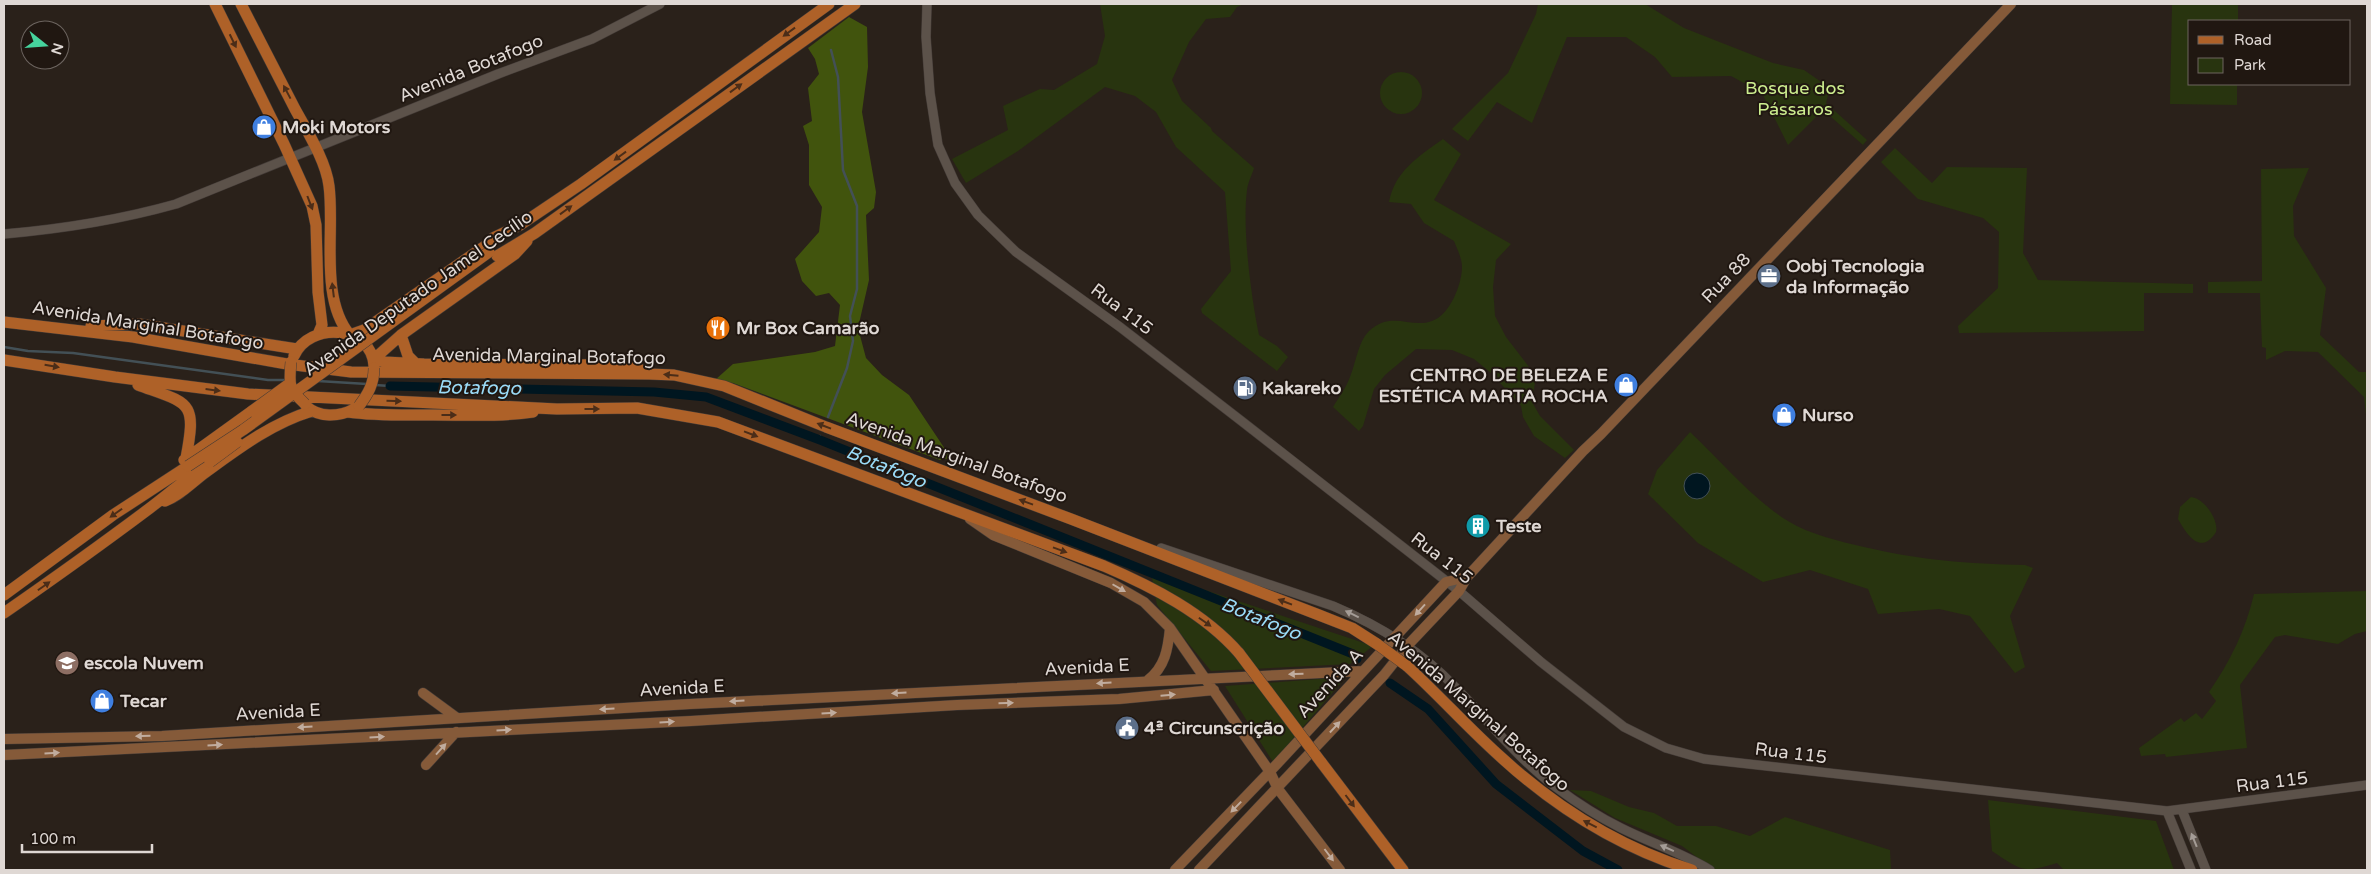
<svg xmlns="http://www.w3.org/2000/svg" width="2371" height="874" viewBox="0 0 2371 874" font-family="'Varela Round',sans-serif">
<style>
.green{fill:#28340f}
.forest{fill:#41540d}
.water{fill:#001620;stroke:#435056}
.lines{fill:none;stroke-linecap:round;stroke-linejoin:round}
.stream{stroke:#435056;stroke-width:2.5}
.canal{stroke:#001620;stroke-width:9}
.tertiary-casing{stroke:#433b37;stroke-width:10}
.secondary-casing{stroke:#433b37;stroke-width:11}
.primary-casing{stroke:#433b37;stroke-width:12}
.tertiary{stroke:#5c524a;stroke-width:9}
.secondary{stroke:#855a39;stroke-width:10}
.primary{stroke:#ae6128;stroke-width:11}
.primary-bridge-casing{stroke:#433b37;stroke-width:12;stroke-linecap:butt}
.primary-bridge{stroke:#ae6128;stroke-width:11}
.oneway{fill:#4b2d18}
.oneway2{fill:#c0ac9e}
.oneway3{fill:#a49c96}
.labels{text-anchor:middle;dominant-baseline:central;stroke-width:4;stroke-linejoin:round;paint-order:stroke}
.street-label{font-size:18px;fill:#dfd8d4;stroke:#201711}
.park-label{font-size:18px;fill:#cdee8f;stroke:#201711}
.poi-label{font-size:18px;font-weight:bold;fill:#dfd8d4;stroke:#201711;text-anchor:start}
.water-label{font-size:19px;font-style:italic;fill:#9adbf7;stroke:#201711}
</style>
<rect width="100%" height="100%" fill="#2a211a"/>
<path class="green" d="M1100,4H1244L1237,7L1230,17L1206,19L1189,42L1172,80L1182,101L1211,128L1212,131L1254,168C1252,175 1248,182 1247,190C1242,228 1251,296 1259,335L1277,346L1288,357L1277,371L1202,313L1201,309L1231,271L1225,192L1176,147L1156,112L1135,96L1105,87L1018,151L966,183L952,159L1008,130L1003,106L1040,89L1054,90L1097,64L1105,36Z
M1538,4H1645L1684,28L1773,63L1804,70L1830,88L1826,103L1867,140L1863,145L1823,110L1788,145L1762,93L1731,76L1672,77L1655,57L1626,37H1567L1532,123L1497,102L1468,141L1452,129L1508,73L1536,14Z
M2172,4H2238V21H2190V84H2237V105L2170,104Z
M1380 93a21 21 0 1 1 42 0a21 21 0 1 1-42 0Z
M1443,139L1461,154L1434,200L1511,244L1496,260L1493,287L1495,316L1506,337L1536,376L1532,402L1540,416L1574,450L1565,458L1534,436L1523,417L1521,406L1491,373L1474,359L1452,350L1416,349L1385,375L1374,389L1363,426L1359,431L1333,407C1339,397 1346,388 1350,377C1356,363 1358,342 1369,331C1392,310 1410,329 1432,321C1450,315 1462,284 1462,267C1462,258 1457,249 1454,241L1424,223L1411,204L1389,202C1395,171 1418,157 1443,139Z
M1895,148L1932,183L1947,167L2027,168L2023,253L2038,280L2193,284V293H2144V331L1959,333L1958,326L1998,288L1999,232L1983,218L1918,199L1881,162Z
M2309,168L2293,206L2294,236L2326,288L2320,335L2359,372H2367V423L2364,397L2318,352L2285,351L2266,360V348L2262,347L2260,293H2208V282L2262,281L2261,169Z
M1690,432C1722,462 1752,499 1788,521C1811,535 1839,541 1864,547C1920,560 1968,564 2025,565L2033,568L2010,616L2025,667L2015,673L1970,616L1939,609L1878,614L1868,589L1810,570L1763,582L1698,543L1648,494L1657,470Z
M2191,497C2204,498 2219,520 2216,532C2201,556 2187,535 2178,519L2180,507Z
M1151,572L1373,646L1350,664L1211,671L1157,605Z
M2367,591V631L2355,634L2338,644L2285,635L2275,637L2240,685L2247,748L2166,757L2165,754L2141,756L2139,748L2181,718L2184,722L2196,713L2202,719L2216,701L2209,692C2230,662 2246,629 2254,594Z
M1346,677L1273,762L1225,686Z
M1570,790L1591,791L1629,807L1654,813L1677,826H1716L1750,836L1785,817L1890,850L1891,870H1714L1682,846L1615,818Z
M1988,800L2156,821L2174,870H2064L2057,863C2022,874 2021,870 1992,851Z"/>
<path class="forest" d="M849,17L867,27L868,67L862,112L876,192L874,208L866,215L869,280L858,328L866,358L882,375L909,395L951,458L940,460L733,383L715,380L733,364L815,352L835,346L840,305L829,293L816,296L802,281L795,259L819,232L822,207L809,185V145L803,126L812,121L808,88L819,74L815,59L808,48Z"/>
<path class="water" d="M1684 486a13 13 0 1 1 26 0a13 13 0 1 1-26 0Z"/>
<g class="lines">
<path class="stream" d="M4,347L28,351L73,353L268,380H287
M318,381L367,384
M375,385L390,386
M828,417L847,368L853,341L850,316L857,289V206L843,170L838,77L831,50
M820,440V436"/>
<path class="canal" d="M390,386L654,392L706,397L820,440L1353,654L1357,659
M1390,683L1428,709L1496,784L1583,851L1618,870"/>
<defs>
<path id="tertiary" d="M927,4L926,37L930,93L938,145L955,183L978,215L1016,252L1120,327L1244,423L1459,591L1541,662L1624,727L1666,748L1704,759L2167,811L2367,785
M4,234C62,229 119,220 176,204L498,74L592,39L660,4
M1161,548L1333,606C1378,625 1421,651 1455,687C1488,720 1519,760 1557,788C1577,803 1599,817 1621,828C1651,843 1682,853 1710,870
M2182,810L2206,870
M2167,811L2191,870"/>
<path id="secondary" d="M970,519L993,535L1111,583L1144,602L1170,628L1270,772L1278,789L1340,870
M1148,680C1165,667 1168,649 1170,628
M423,693L457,718
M4,739L162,736L690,704L1363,671
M4,755L691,721L957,705L1119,699L1214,690
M426,765L456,732
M1175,870L1277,764L1446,582L1467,577
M1199,870L1384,675L1408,645L1459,591L1467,577L1583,451L1601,434L2011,4"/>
<path id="primary" d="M215,4L284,144L312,206L316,225L318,292L322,325L319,332
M241,4C259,39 277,74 295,109C307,131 326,161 329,186C335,231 319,298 350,335L364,330L485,246L493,238L520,225L581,184L829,4
M497,256L535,233L855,4
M4,322L133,337L287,364L351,372L649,374L674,375L724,386L826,427L1071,519L1319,615L1352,628L1377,644
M91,326L139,324L297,349
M401,335L408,356L415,363
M294,356C309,321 372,325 374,366
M374,359L385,362L424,364L631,365L645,372
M374,359L401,335L515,254L527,241
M4,360L115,377L248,394L557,409L637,408L718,422L1104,566C1153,587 1204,613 1239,653
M138,385C190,404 197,400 186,458
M306,406C319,418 339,417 354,409
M348,412C376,416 405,415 433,415C466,415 500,417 533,412
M184,460L252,411
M165,501C181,495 192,482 206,472C239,448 272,423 312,411
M4,595L113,515L188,466
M4,613C53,579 102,544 150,508C170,493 189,476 210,462
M1407,666C1440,696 1470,730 1503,759C1558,809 1621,848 1692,870
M1321,762L1403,870"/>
</defs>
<use href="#tertiary" class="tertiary-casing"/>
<use href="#secondary" class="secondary-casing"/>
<use href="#primary" class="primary-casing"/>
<use href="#tertiary" class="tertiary"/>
<use href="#secondary" class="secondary"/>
<use href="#primary" class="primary"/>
<defs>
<path id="primary-bridge" d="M291,362C289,385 288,388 305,404
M359,406C368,394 374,384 374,368
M252,411L289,384
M210,462L237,442
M188,466L243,430L489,252
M1377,644L1407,666
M1239,653L1321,762"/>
</defs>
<use href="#primary-bridge" class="primary-bridge-casing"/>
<use href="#primary-bridge" class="primary-bridge"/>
</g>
<defs><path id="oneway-solid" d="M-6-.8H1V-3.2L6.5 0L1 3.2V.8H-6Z" transform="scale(1.25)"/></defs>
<g class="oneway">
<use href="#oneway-solid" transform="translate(789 32) rotate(144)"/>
<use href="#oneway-solid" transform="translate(233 41) rotate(64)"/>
<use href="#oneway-solid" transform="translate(736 88) rotate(-36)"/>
<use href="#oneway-solid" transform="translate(287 92) rotate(-118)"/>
<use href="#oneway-solid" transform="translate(620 156) rotate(144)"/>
<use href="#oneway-solid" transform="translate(310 203) rotate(69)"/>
<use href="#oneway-solid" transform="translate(566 210) rotate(-36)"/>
<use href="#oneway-solid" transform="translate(333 290) rotate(-97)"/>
<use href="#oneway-solid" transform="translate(52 366) rotate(10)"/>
<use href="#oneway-solid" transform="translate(671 375) rotate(-175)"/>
<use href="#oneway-solid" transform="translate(213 390) rotate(7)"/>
<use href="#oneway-solid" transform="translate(394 401) rotate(2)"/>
<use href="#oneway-solid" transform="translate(592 409)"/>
<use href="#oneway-solid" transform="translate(449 415)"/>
<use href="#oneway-solid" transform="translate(824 426) rotate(-159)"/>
<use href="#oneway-solid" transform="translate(751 434) rotate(21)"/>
<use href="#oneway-solid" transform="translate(1026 502) rotate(-160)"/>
<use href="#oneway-solid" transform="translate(116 513) rotate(145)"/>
<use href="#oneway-solid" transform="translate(1060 550) rotate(20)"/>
<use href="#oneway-solid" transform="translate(44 586) rotate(-35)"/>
<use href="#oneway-solid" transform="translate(1285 602) rotate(-159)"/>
<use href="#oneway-solid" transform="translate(1205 622) rotate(35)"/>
<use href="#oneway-solid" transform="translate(1350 801) rotate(53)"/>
<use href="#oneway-solid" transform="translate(1590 824) rotate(-153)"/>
</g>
<g class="oneway2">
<use href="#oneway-solid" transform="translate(1119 588) rotate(30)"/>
<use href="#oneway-solid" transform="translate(1420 610) rotate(132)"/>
<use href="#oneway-solid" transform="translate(1296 674) rotate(178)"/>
<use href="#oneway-solid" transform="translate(1104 683) rotate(177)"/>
<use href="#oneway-solid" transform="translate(899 693) rotate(177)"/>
<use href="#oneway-solid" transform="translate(1168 695) rotate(-5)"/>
<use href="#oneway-solid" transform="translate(737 701) rotate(177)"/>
<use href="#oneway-solid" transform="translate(1006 703) rotate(-2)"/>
<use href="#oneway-solid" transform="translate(607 709) rotate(177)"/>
<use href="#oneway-solid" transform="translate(829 713) rotate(-4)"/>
<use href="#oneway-solid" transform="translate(667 722) rotate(-3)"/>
<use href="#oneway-solid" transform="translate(305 727) rotate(177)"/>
<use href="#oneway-solid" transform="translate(1335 727) rotate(-47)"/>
<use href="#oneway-solid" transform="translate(504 730) rotate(-3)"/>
<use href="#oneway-solid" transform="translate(143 736) rotate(179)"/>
<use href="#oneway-solid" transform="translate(377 737) rotate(-3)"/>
<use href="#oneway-solid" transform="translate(215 745) rotate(-3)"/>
<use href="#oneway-solid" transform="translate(441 749) rotate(-48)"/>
<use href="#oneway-solid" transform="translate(52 753) rotate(-3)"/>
<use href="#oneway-solid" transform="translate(1236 807) rotate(134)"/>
<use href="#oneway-solid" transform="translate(1329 855) rotate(53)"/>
</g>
<g class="oneway3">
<use href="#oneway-solid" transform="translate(1352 614) rotate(-154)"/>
<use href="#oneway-solid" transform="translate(2194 840) rotate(-112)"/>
<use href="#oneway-solid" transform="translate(1667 848) rotate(-156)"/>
</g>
<defs>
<symbol id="shop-disc" viewBox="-11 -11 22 22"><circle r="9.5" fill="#3f7fe0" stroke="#201711"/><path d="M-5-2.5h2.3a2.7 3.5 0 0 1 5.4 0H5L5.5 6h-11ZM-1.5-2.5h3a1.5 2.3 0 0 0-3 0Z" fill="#fff"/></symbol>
<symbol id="office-disc" viewBox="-11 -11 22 22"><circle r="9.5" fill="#5c6f8a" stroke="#201711"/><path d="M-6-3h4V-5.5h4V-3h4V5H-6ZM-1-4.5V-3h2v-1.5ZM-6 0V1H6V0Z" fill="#fff"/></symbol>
<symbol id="restaurant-disc" viewBox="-11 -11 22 22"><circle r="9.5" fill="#e8710a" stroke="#201711"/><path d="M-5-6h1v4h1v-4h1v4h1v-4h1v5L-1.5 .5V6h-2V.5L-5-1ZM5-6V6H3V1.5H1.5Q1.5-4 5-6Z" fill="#fff"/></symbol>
<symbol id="fuel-disc" viewBox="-11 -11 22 22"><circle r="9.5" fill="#5c6f8a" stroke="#201711"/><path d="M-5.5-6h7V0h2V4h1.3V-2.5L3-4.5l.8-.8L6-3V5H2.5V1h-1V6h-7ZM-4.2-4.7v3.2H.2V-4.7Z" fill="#fff"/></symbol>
<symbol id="building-disc" viewBox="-11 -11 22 22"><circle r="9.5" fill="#0f9aa8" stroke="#201711"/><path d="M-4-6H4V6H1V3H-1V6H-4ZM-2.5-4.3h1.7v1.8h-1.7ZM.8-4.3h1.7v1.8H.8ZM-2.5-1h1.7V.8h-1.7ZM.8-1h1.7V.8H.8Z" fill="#fff"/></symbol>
<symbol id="school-disc" viewBox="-11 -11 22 22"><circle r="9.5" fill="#8d6e63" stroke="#201711"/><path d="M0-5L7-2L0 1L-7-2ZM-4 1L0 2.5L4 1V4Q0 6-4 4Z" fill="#fff"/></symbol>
<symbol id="civic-disc" viewBox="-11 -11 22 22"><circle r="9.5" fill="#5c6f8a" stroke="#201711"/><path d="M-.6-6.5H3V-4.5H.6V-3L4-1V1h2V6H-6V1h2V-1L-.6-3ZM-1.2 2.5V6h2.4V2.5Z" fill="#fff"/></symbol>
</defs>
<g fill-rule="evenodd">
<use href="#shop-disc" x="250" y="113" width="28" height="28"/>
<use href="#office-disc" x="1755" y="262" width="28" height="28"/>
<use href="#restaurant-disc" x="704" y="314" width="28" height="28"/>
<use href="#shop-disc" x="1612" y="371" width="28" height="28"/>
<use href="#fuel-disc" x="1231" y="374" width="28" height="28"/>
<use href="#shop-disc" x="1770" y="401" width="28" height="28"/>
<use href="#building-disc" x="1464" y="512" width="28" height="28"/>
<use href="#school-disc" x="53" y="649" width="28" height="28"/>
<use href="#shop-disc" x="88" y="687" width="28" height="28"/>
<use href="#civic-disc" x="1113" y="714" width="28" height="28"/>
</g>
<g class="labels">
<g class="street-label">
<text transform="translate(471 68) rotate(-22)">Avenida Botafogo</text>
<text transform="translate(1726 278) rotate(-46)">Rua 88</text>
<text transform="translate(418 293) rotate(-35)">Avenida Deputado Jamel Cecílio</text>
<text transform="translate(1122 309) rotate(37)">Rua 115</text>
<text transform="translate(148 325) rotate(9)">Avenida Marginal Botafogo</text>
<text transform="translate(549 356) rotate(1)">Avenida Marginal Botafogo</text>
<text transform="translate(957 457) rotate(20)">Avenida Marginal Botafogo</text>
<text transform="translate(1442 558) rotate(38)">Rua 115</text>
<text transform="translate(1087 667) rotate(-3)">Avenida E</text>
<text transform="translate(1330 683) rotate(-47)">Avenida A</text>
<text transform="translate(682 688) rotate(-3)">Avenida E</text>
<text transform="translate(1479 711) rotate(41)">Avenida Marginal Botafogo</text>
<text transform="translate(278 712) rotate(-3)">Avenida E</text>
<text transform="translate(1791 753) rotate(7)">Rua 115</text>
<text transform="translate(2272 782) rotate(-7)">Rua 115</text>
</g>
<g class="park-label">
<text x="1795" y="88">Bosque dos<tspan x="1795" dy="21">Pássaros</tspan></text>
</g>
<g class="poi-label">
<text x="282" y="127">Moki Motors</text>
<text x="1786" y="266">Oobj Tecnologia<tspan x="1786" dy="21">da Informação</tspan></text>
<text x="736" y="328">Mr Box Camarão</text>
<text x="1608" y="375" text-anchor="end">CENTRO DE BELEZA E<tspan x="1608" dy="21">ESTÉTICA MARTA ROCHA</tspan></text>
<text x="1262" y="388">Kakareko</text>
<text x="1802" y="415">Nurso</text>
<text x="1496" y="526">Teste</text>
<text x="84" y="663">escola Nuvem</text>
<text x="120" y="701">Tecar</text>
<text x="1144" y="728">4ª Circunscrição</text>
</g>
<g class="water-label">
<text transform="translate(479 388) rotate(1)">Botafogo</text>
<text transform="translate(886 467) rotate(22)">Botafogo</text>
<text transform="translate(1261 619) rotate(22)">Botafogo</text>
</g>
</g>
<rect width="2371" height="874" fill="none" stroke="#dfd8d4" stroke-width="10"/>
<rect x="2188" y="20" width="162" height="65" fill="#201711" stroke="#6c645f"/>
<rect x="2198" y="36" width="25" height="8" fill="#ae6128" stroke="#6c645f"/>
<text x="2234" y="45" font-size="15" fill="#dfd8d4">Road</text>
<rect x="2198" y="58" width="25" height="15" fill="#28340f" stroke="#6c645f"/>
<text x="2234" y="70" font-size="15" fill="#dfd8d4">Park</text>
<g transform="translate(45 45) rotate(107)"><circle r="24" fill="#201711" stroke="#6c645f"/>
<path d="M0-4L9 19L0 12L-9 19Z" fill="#46d49e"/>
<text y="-8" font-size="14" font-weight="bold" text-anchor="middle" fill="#dfd8d4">N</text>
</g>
<path d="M22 844v8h130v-8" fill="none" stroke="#dfd8d4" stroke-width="2.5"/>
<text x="30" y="844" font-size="15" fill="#dfd8d4" stroke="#201711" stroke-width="4" paint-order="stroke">100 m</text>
</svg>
